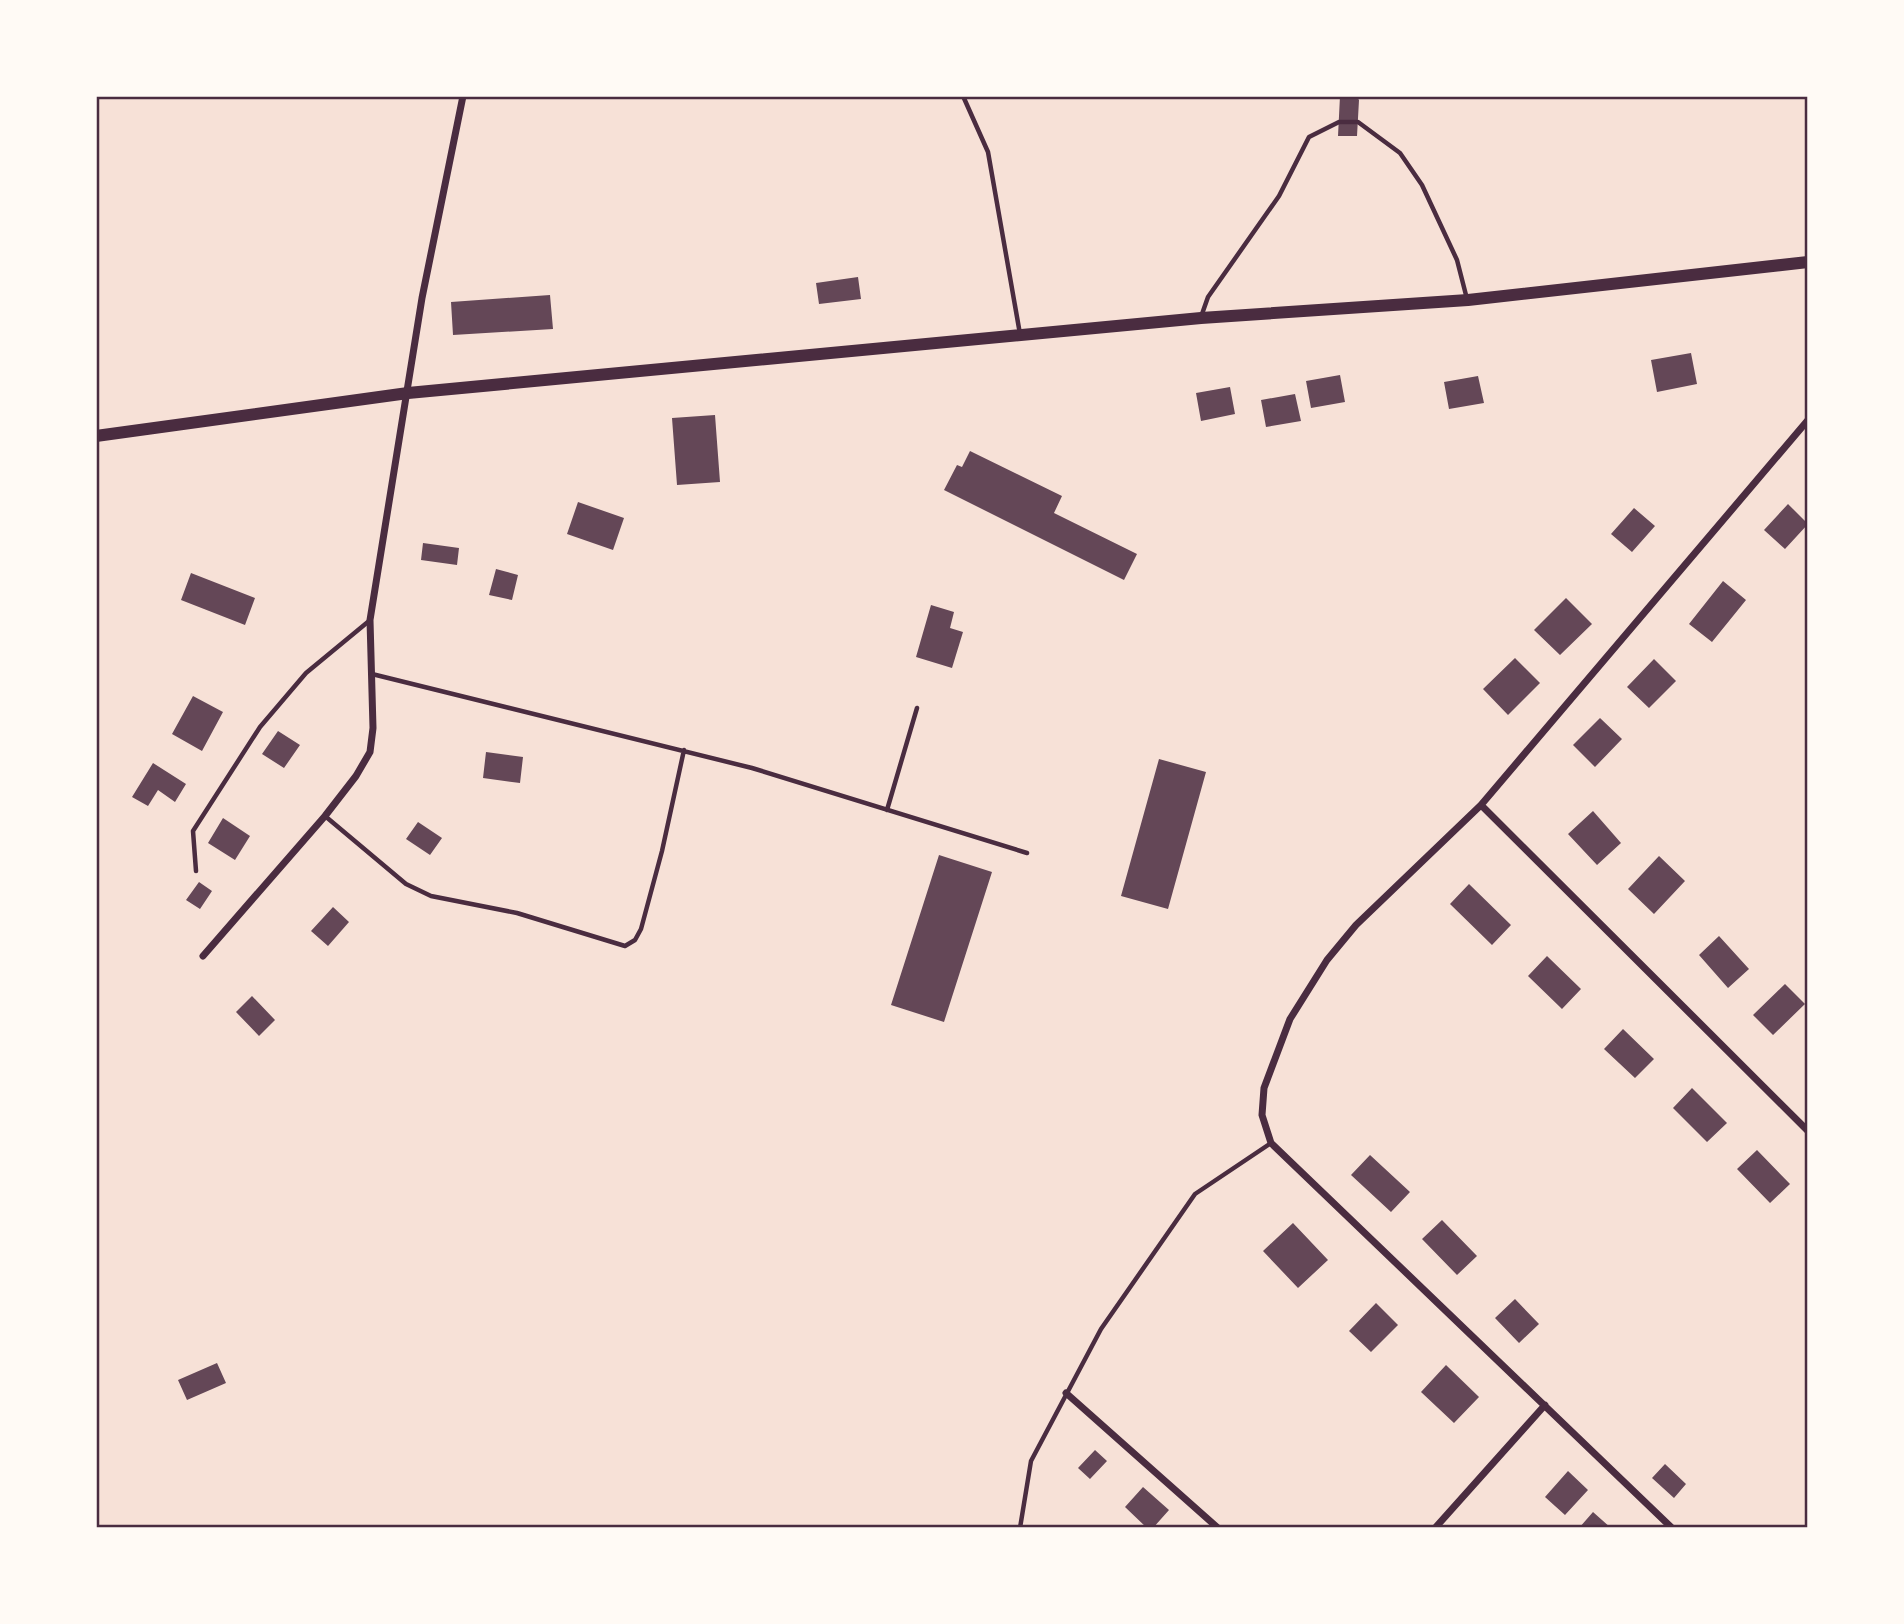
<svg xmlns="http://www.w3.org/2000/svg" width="1904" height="1624" viewBox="0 0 1904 1624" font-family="'DM Sans',sans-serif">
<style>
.building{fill:#644757}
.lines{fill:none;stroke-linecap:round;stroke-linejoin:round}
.service{stroke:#4a2c40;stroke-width:4.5}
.minor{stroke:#4a2c40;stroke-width:7}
.secondary{stroke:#4a2c40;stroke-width:12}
.neatline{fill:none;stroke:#4a2c40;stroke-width:2.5}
</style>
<rect width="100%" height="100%" fill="#f7e1d7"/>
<path class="building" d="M1340,96H1356L1359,100L1357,136H1338Z
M858,277L861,299L819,304L816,283Z
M550,295L553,329L453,335L451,302Z
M1691,353L1697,384L1657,392L1651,360Z
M1340,375L1345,402L1311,408L1306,381Z
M1478,376L1484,403L1449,409L1444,382Z
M1230,387L1235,414L1201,421L1196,393Z
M1295,394L1301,421L1266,427L1261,400Z
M715,415L720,482L677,485L672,418Z
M970,451L1062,496L1054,513L1137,554L1124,580L944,490L957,465L962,467Z
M578,502L624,518L613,550L567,534Z
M1788,504L1808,524L1785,549L1764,530Z
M1634,508L1655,526L1632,552L1611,534Z
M423,543L459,548L457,565L421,560Z
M496,569L518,575L512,600L489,595Z
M191,573L255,598L245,625L181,600Z
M1723,581L1746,600L1712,642L1689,624Z
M1566,598L1592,624L1560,655L1534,630Z
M931,605L954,612L950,628L963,632L952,668L916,657Z
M1515,658L1540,683L1508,715L1483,689Z
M1654,659L1676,681L1649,708L1627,687Z
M193,696L223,712L202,751L172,734Z
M1600,718L1622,739L1595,767L1573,745Z
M278,731L300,745L284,768L262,754Z
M486,752L523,757L520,783L483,778Z
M1159,759L1206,772L1168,909L1121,896Z
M153,763L186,784L175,802L158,790L148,806L132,797Z
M1593,811L1621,843L1597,865L1568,834Z
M223,818L250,836L235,860L208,843Z
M418,822L442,838L430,855L406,839Z
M939,855L992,872L944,1022L891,1005Z
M1659,856L1685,881L1654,914L1628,889Z
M199,882L212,891L200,909L186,900Z
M1469,884L1511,925L1492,945L1450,904Z
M333,907L349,922L328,946L311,931Z
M1719,936L1749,969L1728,988L1699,955Z
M1547,956L1581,989L1562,1009L1528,976Z
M1785,984L1805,1004L1773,1035L1753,1015Z
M252,996L275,1020L259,1036L236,1012Z
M1623,1029L1654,1059L1635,1078L1604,1049Z
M1692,1088L1727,1123L1707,1142L1673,1108Z
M1757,1150L1790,1184L1770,1203L1737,1169Z
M1370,1155L1410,1192L1391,1212L1351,1175Z
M1442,1220L1477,1256L1457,1275L1422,1239Z
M1293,1223L1328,1260L1298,1288L1263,1251Z
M1515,1299L1539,1324L1519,1343L1495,1318Z
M1376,1303L1398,1325L1371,1352L1349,1331Z
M217,1363L226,1383L187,1400L178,1380Z
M1446,1365L1479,1397L1454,1423L1421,1392Z
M1095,1450L1107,1461L1090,1479L1078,1468Z
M1665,1464L1686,1484L1674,1498L1652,1478Z
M1568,1471L1588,1490L1565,1515L1545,1497Z
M1143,1487L1169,1510L1153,1528H1147L1125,1507Z
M1593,1512L1611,1528H1579Z"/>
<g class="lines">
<path class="service" d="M963,96L988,152L1020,334
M1202,314L1208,297L1279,196L1309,137L1339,122H1358L1400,153L1422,185L1457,260L1467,299
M372,674L752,768L1027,853
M887,810L917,708
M325,816L406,884L431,896L517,913L625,946L635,940L641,929L662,851L684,750
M196,871L193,831L260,727L306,673L369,621
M1020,1528L1031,1461L1101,1329L1195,1194L1271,1143"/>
<path class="minor" d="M1481,805L1808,1131
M203,956L325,816L356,776L370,752L373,728L370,620L422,298L463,96
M1066,1393L1218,1528
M1435,1528L1545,1405
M1672,1528L1271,1143L1262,1115L1264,1088L1290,1019L1327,960L1356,925L1481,805L1808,420"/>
<path class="secondary" d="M96,436L408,393L1201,318L1468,300L1808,262"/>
</g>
<rect width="1904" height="1624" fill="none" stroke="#fffaf5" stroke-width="196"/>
<rect x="98" y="98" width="1708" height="1428" class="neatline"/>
</svg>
